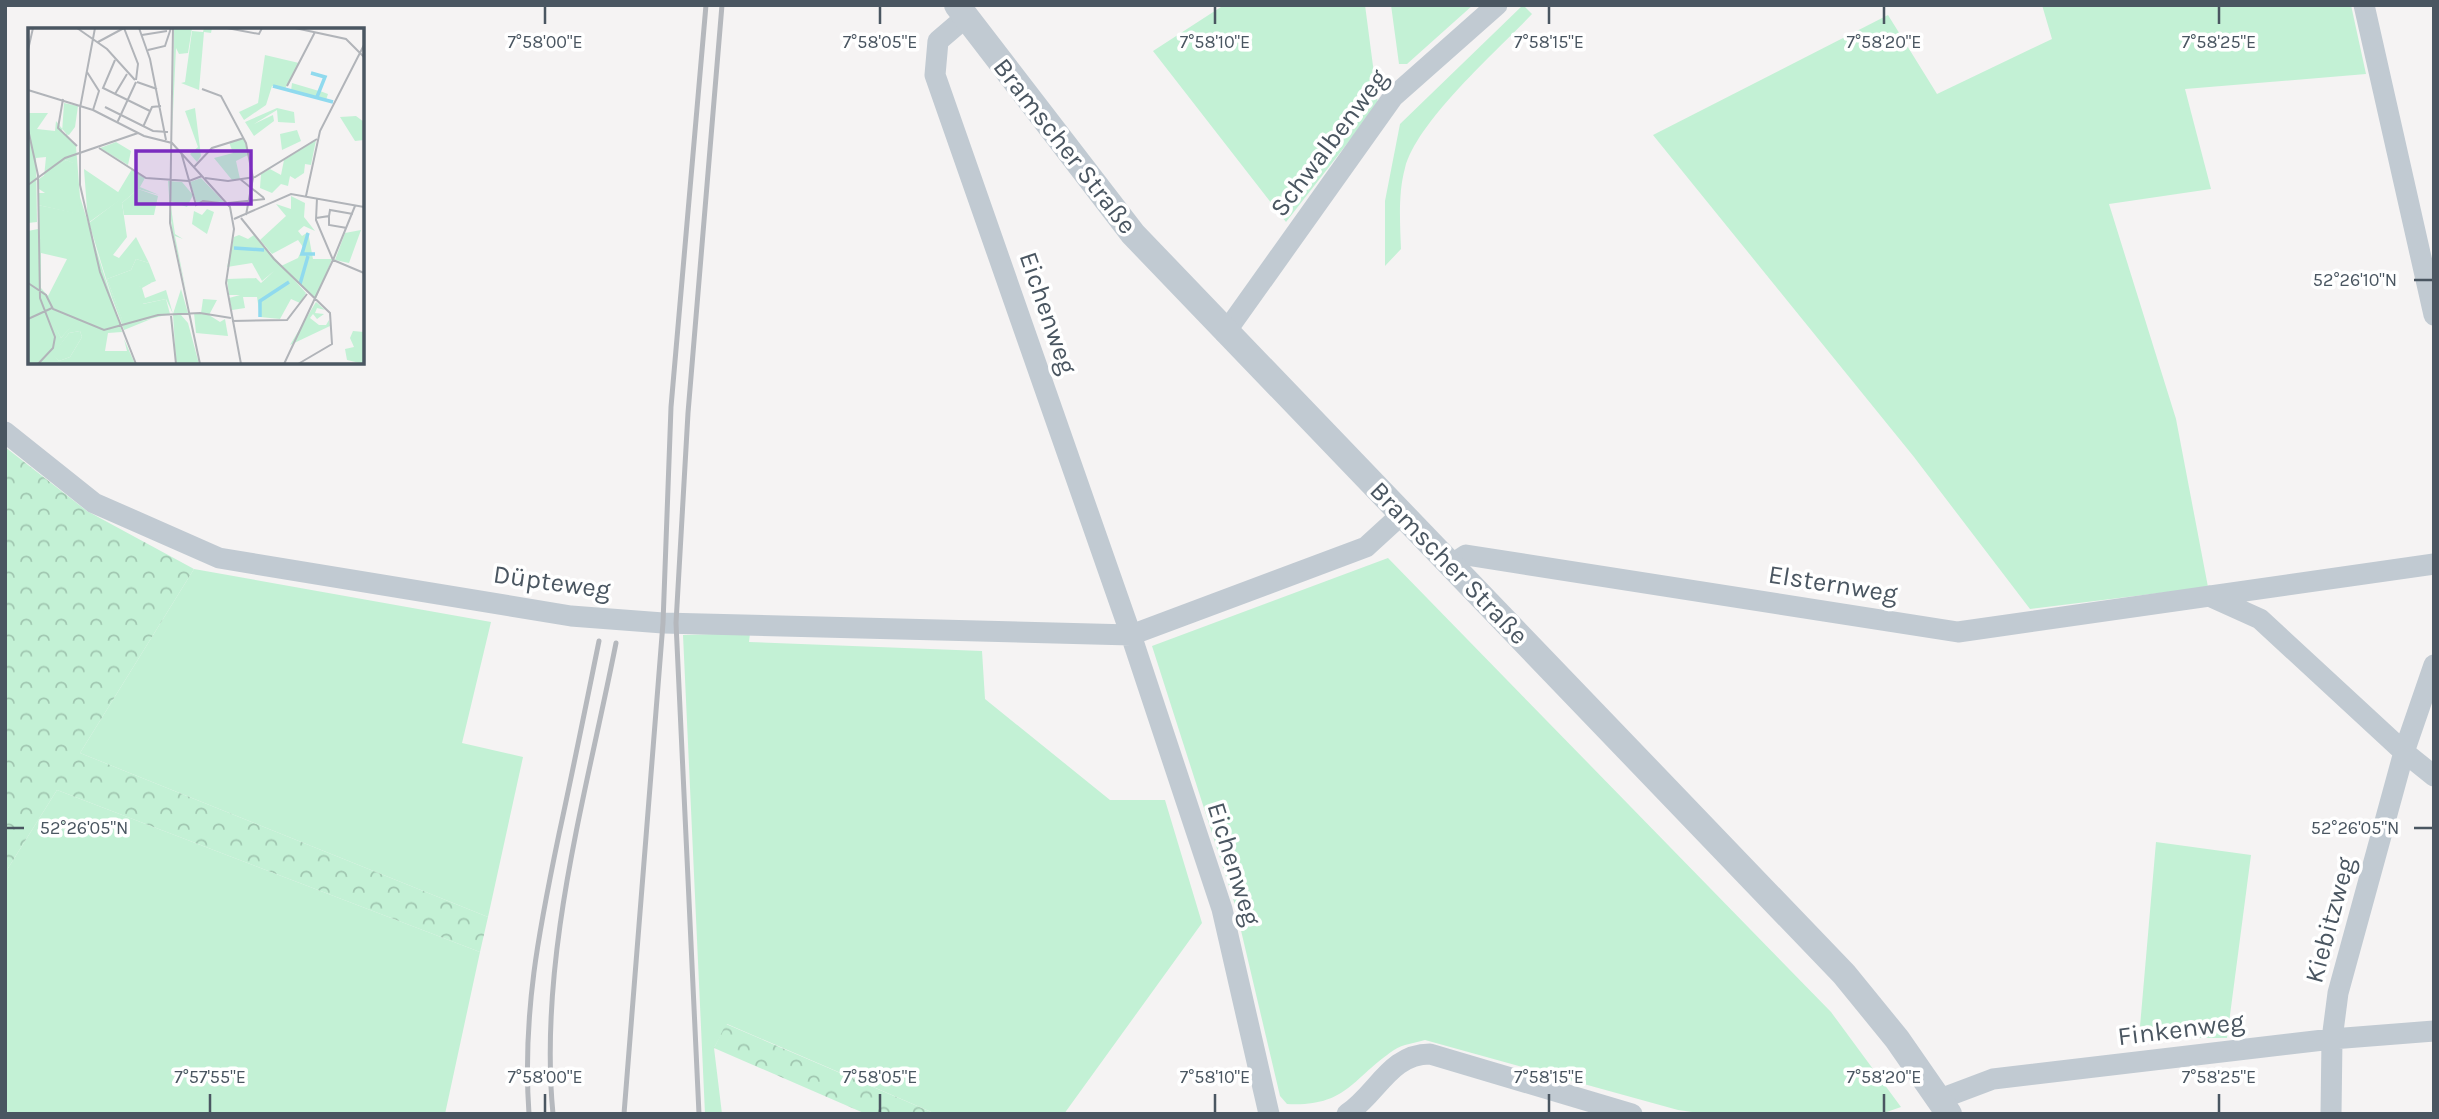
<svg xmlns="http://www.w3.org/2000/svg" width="2439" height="1119" viewBox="0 0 2439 1119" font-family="Karla,sans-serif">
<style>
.grass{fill:#c3f1d5}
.forest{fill:url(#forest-crowns)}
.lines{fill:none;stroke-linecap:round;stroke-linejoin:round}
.minor{stroke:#c1cad2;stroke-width:21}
.tertiary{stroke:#c1cad2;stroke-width:26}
.rail{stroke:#b5b8bd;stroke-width:5}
.ticks{fill:none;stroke:#4a5661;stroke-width:2.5}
.labels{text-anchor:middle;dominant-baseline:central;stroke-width:7;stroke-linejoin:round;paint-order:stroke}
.street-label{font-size:26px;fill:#4a5661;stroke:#fff}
.inset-river{fill:none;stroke:#90daee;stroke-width:3.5}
.inset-road{fill:none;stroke:#b1b4b9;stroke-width:2}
.view{fill:#7b2cbf;fill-opacity:0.15;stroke:#7b2cbf;stroke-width:3.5}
.inset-edge{fill:none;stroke:#4a5661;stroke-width:3.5}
.ticks-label{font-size:18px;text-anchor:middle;fill:#4a5661;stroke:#fff;stroke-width:7;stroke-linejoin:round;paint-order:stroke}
</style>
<defs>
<pattern id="forest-crowns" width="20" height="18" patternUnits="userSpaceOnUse" patternTransform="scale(1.75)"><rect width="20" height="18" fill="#c3f1d5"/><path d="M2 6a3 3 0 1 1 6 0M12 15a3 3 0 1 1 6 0" fill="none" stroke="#a0c6b0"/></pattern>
</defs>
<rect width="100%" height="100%" fill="#f5f3f3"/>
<path class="grass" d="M1224,5H1365L1378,104L1286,222L1153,51Z
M1391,5H1473L1407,64H1399Z
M1523,5L1532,14C1497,51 1417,121 1405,168C1398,193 1400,222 1401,249L1385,266V201L1400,124Z
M2042,5H2351L2366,74L2185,89L2211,189L2109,204L2176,419L2208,587L2030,609L1914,457L1653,135L1888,15L1937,94L2052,39Z
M1388,558L1831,1012L1901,1107L1881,1114H1706L1678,1110L1425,1040C1415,1043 1403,1044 1394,1050C1351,1079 1347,1107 1287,1104L1280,1096L1235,905L1152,646Z
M194,569L491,622L462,743L523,757L488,917L80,753Z
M750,633L749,642L982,651L985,699L1110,800H1165L1202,923L1064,1114H936L727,1024L714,1048L722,1114H705L683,635Z
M57,790L480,952L445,1114H5V873Z
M2156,842L2251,855L2227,1038H2139Z"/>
<path class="forest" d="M5,447L87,511L194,569L80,753L488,917L480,952L57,790L5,873Z
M726,1024L936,1114H866L714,1048Z"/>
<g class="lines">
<path class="minor" d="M2364,5L2434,315
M966,17L938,41L935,75L1131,635L1222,909L1269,1114
M1225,333L1393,97L1497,5
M5,432L94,503L219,558L571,616L663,623L1131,635L1366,547L1401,515
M1451,565L1466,555L1958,632L2434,564
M2209,596L2260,619L2404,752L2434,776
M1940,1099L1993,1079L2332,1039L2434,1031
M1347,1114C1378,1093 1390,1054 1430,1054L1632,1114
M2331,1114L2332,1039L2338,993L2404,752L2434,665"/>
<path class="tertiary" d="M957,5L1133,234L1844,974L1897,1039L1949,1114"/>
<path class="rail" d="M529,1114C522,1015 539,930 559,834C573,770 586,705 599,641
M553,1114C538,959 586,795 616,643
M624,1114L663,623L671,407L706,5
M699,1114L676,623L688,413L722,5"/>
</g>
<path class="ticks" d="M545,7V24M880,7V24M1215,7V24M1549,7V24M1884,7V24M2219,7V24M2414,280H2432M7,828H24M2414,828H2432M210,1094V1112M545,1094V1112M880,1094V1112M1215,1094V1112M1549,1094V1112M1884,1094V1112M2219,1094V1112"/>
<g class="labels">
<g class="street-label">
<text transform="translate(1329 143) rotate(-53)">Schwalbenweg</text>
<text transform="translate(1065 146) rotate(52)">Bramscher Straße</text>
<text transform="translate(1048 313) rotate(71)">Eichenweg</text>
<text transform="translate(1449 563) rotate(46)">Bramscher Straße</text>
<text transform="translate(552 582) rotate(8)">Düpteweg</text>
<text transform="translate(1833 584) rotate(9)">Elsternweg</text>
<text transform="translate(1234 864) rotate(73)">Eichenweg</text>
<text transform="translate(2330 920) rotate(-75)">Kiebitzweg</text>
<text transform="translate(2181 1029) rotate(-7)">Finkenweg</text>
</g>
</g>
<g transform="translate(28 28)">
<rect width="336" height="336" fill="#f5f3f3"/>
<path d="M176,0H184L183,5L176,4L171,62L153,55L157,54L164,3L175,4ZM237,27L271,35L257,61L263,63L264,55L291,63L296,49L283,45L297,49L292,63L300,66L298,72L305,74L244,58L238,77L216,92L211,84L230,75ZM167,80L173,128L169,134L162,126L170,119L157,83ZM249,80L266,84L267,95L250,94L249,82L226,96L245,87L246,93L226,108L217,94ZM328,88L336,94V112L327,113L312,89ZM216,110L220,127L208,133L212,151L204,152L186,130L205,125L201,114ZM288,112L283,137L277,136L276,145L267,151L262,148L260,158L253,156L244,165L232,160L233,146L242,141L253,147L256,132ZM88,114L103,123L100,137L72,120ZM38,132L46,135L54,187L10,177L11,165H17L11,161V151ZM56,141L90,164L92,172L60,195ZM173,150L198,176H169L162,154ZM140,153L154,154L165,167L159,179L142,173L147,206L155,211L147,208L159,268L144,201L142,182ZM110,161L130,168L126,187H96L94,175ZM263,168L277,175L276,189L287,203L276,198L270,203L274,208L280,204L285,231H304L288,271L253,238L270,230L275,219L270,212L244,226L232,212L258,188L248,176L263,181ZM179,181L186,184L179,206L164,196L166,183L174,187ZM211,207L220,211L226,207L278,265L272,275L263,271L252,291L232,289L229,269H215L217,280L204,282L201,270L212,267H201L199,251L228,250L233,255L246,243L234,253L224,235L199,239L206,209ZM108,231L121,235L128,253L111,259L115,276L138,271L142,286L96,297L79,251L103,242ZM153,261L160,285L153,287L160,295L171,336H148L145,286ZM175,271L189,272L181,287L192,294L197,291L200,308L168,305L166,285H173ZM24,281L49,292L33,310L19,283ZM52,303L54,309L42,329L31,333L24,327L41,305ZM325,303L336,304V336L319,332L317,321L326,319L322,310Z" fill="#c3f1d5"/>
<path d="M146,0H164L160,25L151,26L148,20L144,106ZM36,75L50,78L47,99L41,107L34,105ZM0,85H20L9,101L27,103L28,93L48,118L52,169L94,304L80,305L77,323H99L96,311L107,336H0V203L10,201V177L53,186L45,135L38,132L16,149L18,129L8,130L9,194L0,195ZM13,225L39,231L20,268L13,260ZM24,281L48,292L33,310L20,283ZM52,303L54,309L42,329L31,333L25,327L41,305ZM269,102L273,113L254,122L252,106ZM104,141L117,150L112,159L131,167L110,161L94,175L99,209L85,227L91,230L108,209L121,235L108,231L103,242L79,251L96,296L123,291L96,302L84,270L61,195L91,172L89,166ZM333,202L321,235L307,232L317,205ZM115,250L123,255L114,260L117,270L138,262L145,286L138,271L114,276L110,259L120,255ZM288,274L297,282L289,280L287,285L296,286L289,291L285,286L282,290L291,297H298L301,292L302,298L262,317Z" fill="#c3f1d5" fill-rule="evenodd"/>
<path class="inset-river" d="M283,45L297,49L289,69M245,58L305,74M280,205L274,226H287M206,220L236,222M272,256L280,228M232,289V273L261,254"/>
<path class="inset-road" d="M49,0L79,21L107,52M67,0L52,80V157L72,244L108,336M96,0L110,36L108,52M111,0L122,31L138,112M145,0L142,195L172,336M199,0L231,6L234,0M267,0L318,11L336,29M114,7L139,3M70,14L96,0M0,22L5,0M120,22L137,18L143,0M87,32L75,60L122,83M59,44L71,63L65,82M109,54L129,61M259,58L287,4M174,61L193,68L218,115L225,150L218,187M0,62L65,82M87,66L99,46M35,71L30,100L49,118M77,79L125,103L140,104M65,82L116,108L144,115L202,179L206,201L198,255L213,336M89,95L108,54M115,99L124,79L133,78M0,101L10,147L12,270L27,309L25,320L10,336M71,120L118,150L161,153L174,148M153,124L168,177L175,173L200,176M166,139L184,120L216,110M177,150L200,153L227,149L289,111M212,151L236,170M0,157L37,130L110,105M278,168L292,103L336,17M200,175L237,171M327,178L305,232L336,245M301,188V197L319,200M213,190L246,231L302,285L304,316L270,336M288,190L301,188L302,182L325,186M206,191L263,166L336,179M0,255L18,267L25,281L76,302L130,287L172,285L203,290M143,288L148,336M0,291L24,280M204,293L259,292L279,266M256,336L305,232L288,192L289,170"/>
<path class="view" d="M108,123H223V176H108Z"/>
<rect width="336" height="336" class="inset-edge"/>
</g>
<g class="ticks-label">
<text x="545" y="48">7°58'00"E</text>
<text x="880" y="48">7°58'05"E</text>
<text x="1215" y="48">7°58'10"E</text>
<text x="1549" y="48">7°58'15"E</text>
<text x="1884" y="48">7°58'20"E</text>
<text x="2219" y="48">7°58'25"E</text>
<text x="2355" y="286">52°26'10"N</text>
<text x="84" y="834">52°26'05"N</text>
<text x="2355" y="834">52°26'05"N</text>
<text x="210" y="1083">7°57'55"E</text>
<text x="545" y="1083">7°58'00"E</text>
<text x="880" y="1083">7°58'05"E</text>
<text x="1215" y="1083">7°58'10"E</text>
<text x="1549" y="1083">7°58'15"E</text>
<text x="1884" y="1083">7°58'20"E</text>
<text x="2219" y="1083">7°58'25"E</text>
</g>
<rect width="2439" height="1119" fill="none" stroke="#4a5661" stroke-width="14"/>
</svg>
